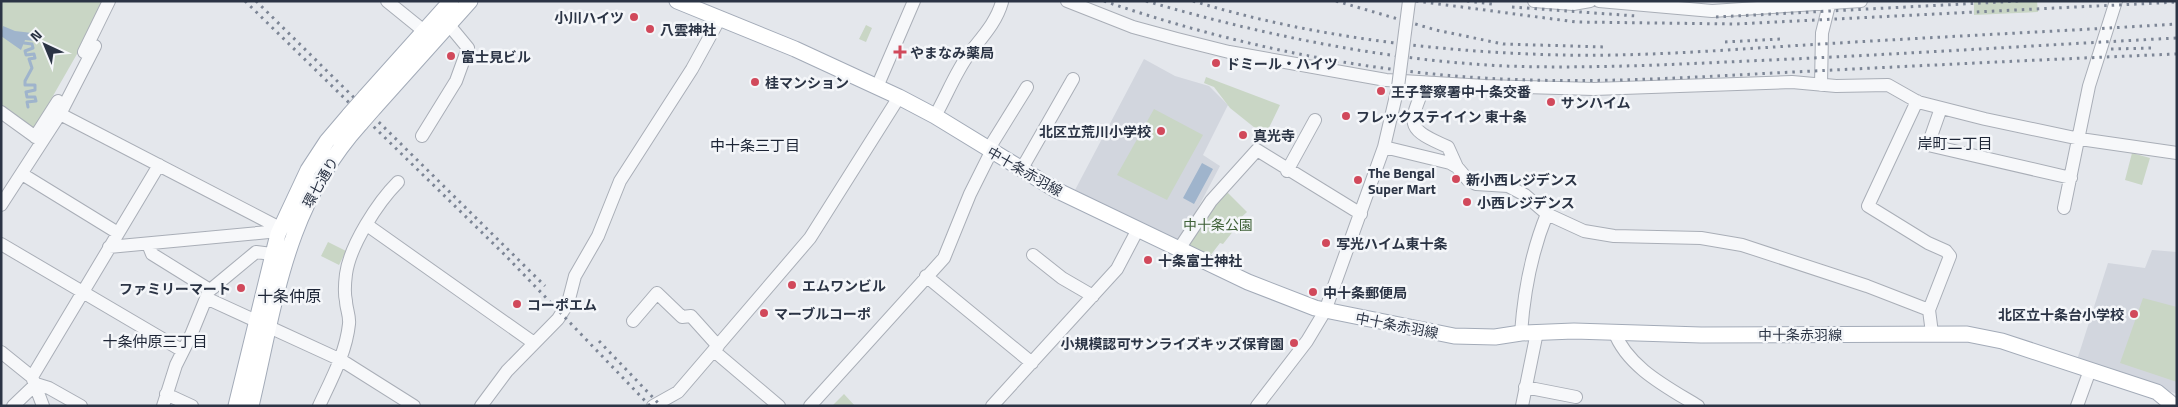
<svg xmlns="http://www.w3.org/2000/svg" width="2178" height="407" viewBox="0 0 2178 407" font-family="'Titillium Web','Noto Sans JP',sans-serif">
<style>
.built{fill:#d2d6de}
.green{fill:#c9d6c5}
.water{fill:#9fb4cc}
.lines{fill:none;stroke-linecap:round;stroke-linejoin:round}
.stream{stroke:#9fb4cc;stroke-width:3}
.minor-casing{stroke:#a9aeb7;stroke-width:14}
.major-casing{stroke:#a3abb8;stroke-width:17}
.minor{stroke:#f7f8fa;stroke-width:12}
.major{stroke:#fff;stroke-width:15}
.rail{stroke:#7d8696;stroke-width:3;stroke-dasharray:2.5 5;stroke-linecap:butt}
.minor-bridge-casing{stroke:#a9aeb7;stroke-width:14;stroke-linecap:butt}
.major-bridge-casing{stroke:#a3abb8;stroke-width:17;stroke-linecap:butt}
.minor-bridge{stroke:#f7f8fa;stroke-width:12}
.major-bridge{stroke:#fff;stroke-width:15}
.poi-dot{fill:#d1495b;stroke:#f4f6f9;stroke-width:2}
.labels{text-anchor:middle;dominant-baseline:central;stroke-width:5;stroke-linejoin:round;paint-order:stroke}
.poi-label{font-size:14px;font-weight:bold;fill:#2b3445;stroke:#f4f6f9;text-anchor:start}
.street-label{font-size:14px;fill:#2b3445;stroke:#f4f6f9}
.park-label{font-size:14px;fill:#3f6138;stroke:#f4f6f9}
.neighbourhood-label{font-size:15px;fill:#1d2536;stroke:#f4f6f9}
.quarter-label{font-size:16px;fill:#1d2536;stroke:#f4f6f9}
</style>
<rect width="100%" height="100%" fill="#e4e7ec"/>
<path class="built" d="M1144,59L1175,76L1209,86L1228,105L1203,155L1220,166L1182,238L1177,241L1075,190Z
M2152,250L2177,252V394L2077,360L2108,263L2145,268Z"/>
<path class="green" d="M1,1H104L77,54L34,129L1,107Z
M1974,1H2037L2038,12L1974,15Z
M866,25L872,28L866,42L859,39Z
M1206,77L1280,105L1265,136L1230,108L1214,87L1204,83Z
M1154,109L1203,135L1167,200L1117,175Z
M2132,153L2150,158L2142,185L2125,180Z
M1226,191L1247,212L1236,222L1238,225L1223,244L1220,243L1210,256L1187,247L1211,206Z
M328,242L346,251L339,265L321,256Z
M2143,298L2177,307V382L2120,363Z
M844,394L855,406H832Z"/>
<path class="water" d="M3,26L15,31L32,33L35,41L25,40L21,50L1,36Z
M1202,163L1213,169L1194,204L1183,198Z"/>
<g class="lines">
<path class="stream" d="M24,43L32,44L33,48L25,51L26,55L34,54L35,58L29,59L32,68L25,81V85H35V90L26,92L27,97H35L36,101L27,102L28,107"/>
<defs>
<path id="minor" d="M387,1L424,31
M1067,1L1133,27L1177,39L1229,52L1386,80L1485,86L1594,89L1792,82L1836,86L1888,85L1918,102L1985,119L2080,139L2177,153
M1534,1L1573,4L1590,1
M1599,1L1712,11L1861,1
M84,52L109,1
M1425,84C1409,125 1404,128 1448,147L1457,167L1468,180L1476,184L1508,186L1525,195L1547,214L1584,231L1614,236L1701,238L1742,245L1867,286L1929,310
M1821,85L1822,33L1830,1
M877,87L914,1
M1917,101L1868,206L1928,243L1946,251L1950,256L1929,310L1932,333
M1941,108L1928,145L2071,178
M1,112L41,141
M60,114L280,228
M935,116C946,97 956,71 969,54C982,37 996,23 1002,2
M422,136L456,81L468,48L449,25
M35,137L58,101
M1384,147L1450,163L1457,167
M988,150L1027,87
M1021,170L1073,79
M1287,171L1315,120
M22,174L118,233
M1,205L60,114L95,46
M2064,208L2089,86L2116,1
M367,225L534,343
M1,244L183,351
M148,244L152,254L210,290
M109,247L279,231
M1179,249L1211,201L1257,150L1361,214
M1033,255L1062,278L1093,296
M926,276L1032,363
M206,298L341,360L414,406
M633,321L657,293L682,317L691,316L718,346
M1614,331C1627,367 1667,387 1698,406
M1521,333C1524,291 1531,253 1547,214
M714,351L779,406
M1,352L32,377L43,406
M32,377L159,165
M1525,387L1576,397
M166,394L192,406
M13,406L36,384L49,388L81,406
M163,406L176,365L191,335L209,291L256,252L272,254
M319,406C331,380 346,353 349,324C350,316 346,308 346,301C344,293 345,282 346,274C350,245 378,202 398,182
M481,406L507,371L558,319L568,303L575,276L598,236L620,181L692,69L720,18
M653,406L678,392L810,238L899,97
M810,406L944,258L970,194L991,152
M992,406L1117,269L1138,229
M1257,406L1307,341L1325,311L1384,147L1398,87
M1522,406L1537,332
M2077,406L2090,370"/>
<path id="major" d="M677,1L795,49L899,97L935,116L1056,190L1248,282L1315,308L1454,336L1495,337L1521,333L1574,331L1701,335L1967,334L2002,341L2157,392L2174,406
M365,97L451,1
M375,107L470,1
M236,406L278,234L308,170L327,141L350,114
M251,406C276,300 285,207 361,123"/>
</defs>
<use href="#minor" class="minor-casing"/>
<use href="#major" class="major-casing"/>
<use href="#minor" class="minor"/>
<use href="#major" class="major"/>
<path class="rail" d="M245,1L505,255L650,406
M256,1L545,286
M1104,1C1232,45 1367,73 1503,79C1606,84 1709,76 1813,71C1934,65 2055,59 2177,54
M1146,1C1263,35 1383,60 1505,66C1593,69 1682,64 1770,60C1906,54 2041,45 2177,38
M1193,1C1311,37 1438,52 1561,55C1653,57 1747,48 1839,43C1952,36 2064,31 2177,24
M1336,1L1436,30L1503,44L1605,47
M1416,1L1576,22L1735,24L2177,2
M1467,1L1492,4
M1512,7L1636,16
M1716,17L2020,1
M1725,42L1780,39
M2111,49L2153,48
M599,341L661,406"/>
<defs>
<path id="minor-bridge" d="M1398,87L1409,1"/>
<path id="major-bridge" d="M350,114L365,97
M361,123L375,107"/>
</defs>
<use href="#minor-bridge" class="minor-bridge-casing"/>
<use href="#major-bridge" class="major-bridge-casing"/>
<use href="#minor-bridge" class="minor-bridge"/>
<use href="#major-bridge" class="major-bridge"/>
</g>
<g class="poi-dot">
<circle cx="634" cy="17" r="5"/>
<circle cx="650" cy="29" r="5"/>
<path d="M897.5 44.5h5v5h5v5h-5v5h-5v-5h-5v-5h5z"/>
<circle cx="451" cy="56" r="5"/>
<circle cx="1216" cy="63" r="5"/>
<circle cx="755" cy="82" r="5"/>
<circle cx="1381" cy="91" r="5"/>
<circle cx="1551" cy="102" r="5"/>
<circle cx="1346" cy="116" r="5"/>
<circle cx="1161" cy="131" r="5"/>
<circle cx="1243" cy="135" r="5"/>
<circle cx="1456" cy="179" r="5"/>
<circle cx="1358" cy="180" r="5"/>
<circle cx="1467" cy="202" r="5"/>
<circle cx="1326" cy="243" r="5"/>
<circle cx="1148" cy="260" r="5"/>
<circle cx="792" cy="285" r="5"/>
<circle cx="241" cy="288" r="5"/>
<circle cx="1313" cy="292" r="5"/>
<circle cx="517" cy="304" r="5"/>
<circle cx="764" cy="313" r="5"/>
<circle cx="2134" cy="314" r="5"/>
<circle cx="1294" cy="343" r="5"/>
</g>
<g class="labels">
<g class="poi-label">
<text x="624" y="17" text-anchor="end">小川ハイツ</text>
<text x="660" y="29">八雲神社</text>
<text x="910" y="52">やまなみ薬局</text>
<text x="461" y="56">富士見ビル</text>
<text x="1226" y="63">ドミール・ハイツ</text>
<text x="765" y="82">桂マンション</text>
<text x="1391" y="91">王子警察署中十条交番</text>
<text x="1561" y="102">サンハイム</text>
<text x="1356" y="116">フレックステイイン 東十条</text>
<text x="1151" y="131" text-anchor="end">北区立荒川小学校</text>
<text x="1253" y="135">真光寺</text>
<text x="1368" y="172">The Bengal<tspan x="1368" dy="16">Super Mart</tspan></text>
<text x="1466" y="179">新小西レジデンス</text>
<text x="1477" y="202">小西レジデンス</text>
<text x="1336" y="243">写光ハイム東十条</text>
<text x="1158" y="260">十条富士神社</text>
<text x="802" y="285">エムワンビル</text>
<text x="231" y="288" text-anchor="end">ファミリーマート</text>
<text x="1323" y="292">中十条郵便局</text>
<text x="527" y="304">コーポエム</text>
<text x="774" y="313">マーブルコーポ</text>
<text x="2124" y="314" text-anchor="end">北区立十条台小学校</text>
<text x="1284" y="343" text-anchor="end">小規模認可サンライズキッズ保育園</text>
</g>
<g class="street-label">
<text transform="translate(1025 171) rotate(30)">中十条赤羽線</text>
<text transform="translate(320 182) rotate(-60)">環七通り</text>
<text transform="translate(1397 325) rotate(11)">中十条赤羽線</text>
<text x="1800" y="334">中十条赤羽線</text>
</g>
<g class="park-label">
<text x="1218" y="224">中十条公園</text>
</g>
<g class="neighbourhood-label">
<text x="1955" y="143">岸町二丁目</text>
<text x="755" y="145">中十条三丁目</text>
<text x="155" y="341">十条仲原三丁目</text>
</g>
<g class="quarter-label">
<text x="289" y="296">十条仲原</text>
</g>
</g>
<rect width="2178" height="407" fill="none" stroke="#2b3445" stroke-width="5"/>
<g transform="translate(45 45) rotate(316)" stroke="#f4f6f9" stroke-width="4" paint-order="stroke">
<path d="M0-4L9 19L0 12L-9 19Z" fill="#2b3445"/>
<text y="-8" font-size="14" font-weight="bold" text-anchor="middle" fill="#2b3445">N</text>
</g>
</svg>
